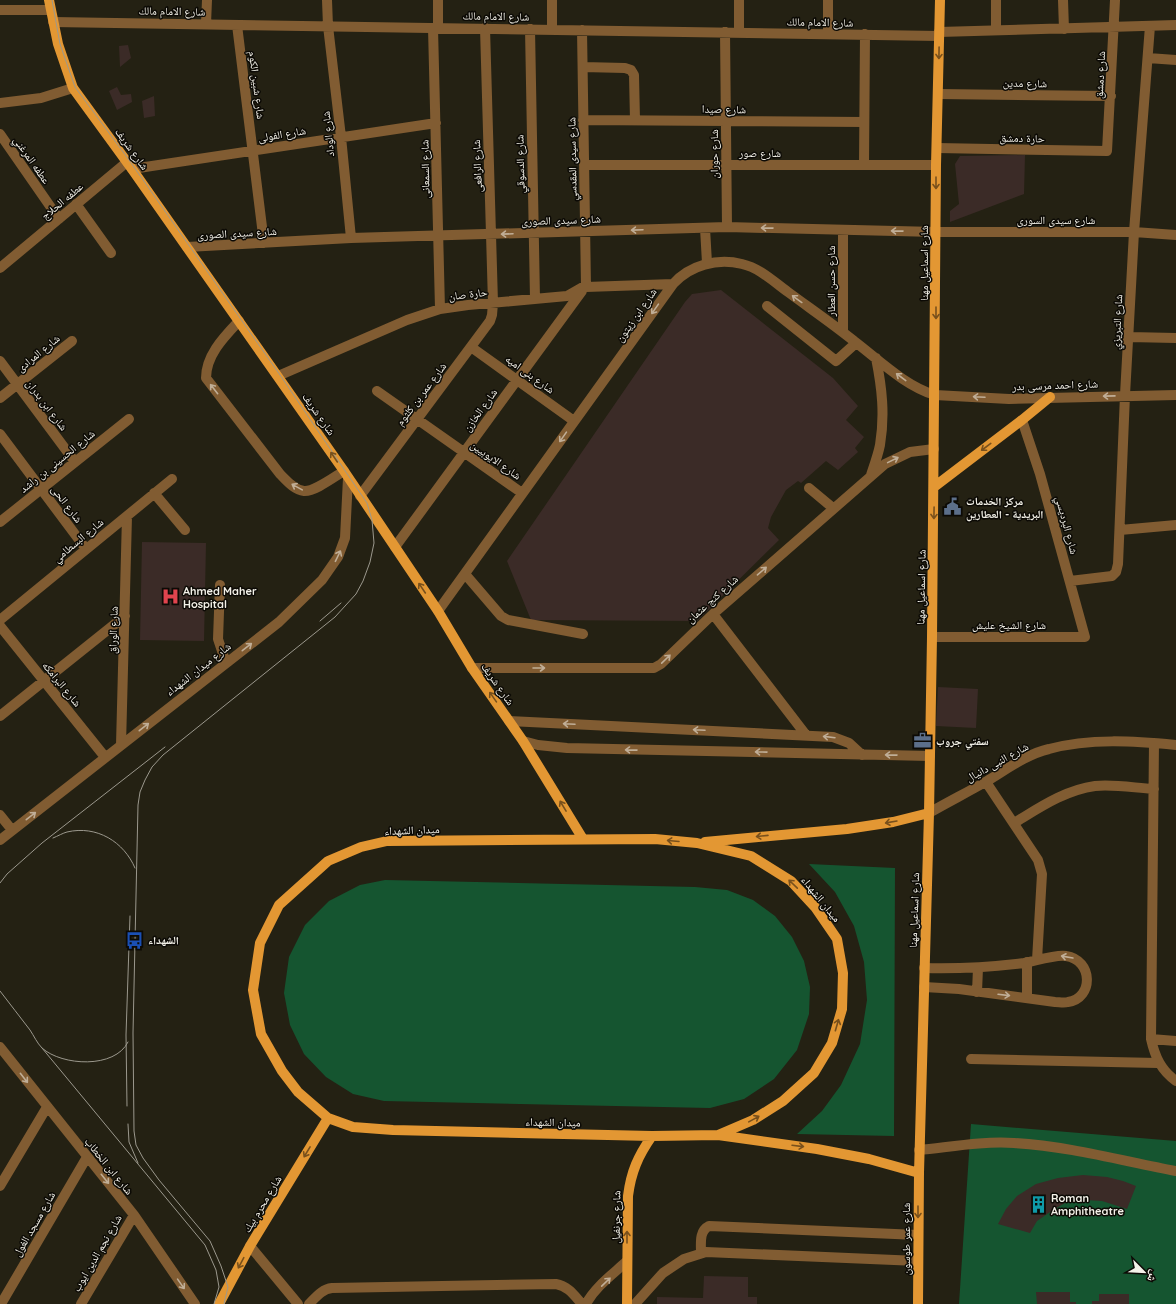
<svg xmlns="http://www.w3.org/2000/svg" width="1176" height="1304" viewBox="0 0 1176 1304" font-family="Quicksand,'Noto Naskh Arabic',sans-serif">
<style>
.green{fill:#155530}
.building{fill:#3b2b27}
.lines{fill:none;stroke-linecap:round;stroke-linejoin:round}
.minor{stroke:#815c32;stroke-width:10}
.major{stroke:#e39733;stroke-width:10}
.tram{stroke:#9b988d;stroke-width:1}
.oneway{stroke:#78501c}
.oneway2{stroke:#c0ae97}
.labels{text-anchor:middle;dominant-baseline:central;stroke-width:3;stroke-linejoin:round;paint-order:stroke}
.street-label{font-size:11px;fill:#f4f2e9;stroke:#0c0a05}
.poi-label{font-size:11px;font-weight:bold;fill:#f4f2e9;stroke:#0c0a05;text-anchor:start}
</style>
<rect width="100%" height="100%" fill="#242113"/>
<path class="green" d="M809,864L895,868L894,1136L797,1134L822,1111L841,1085L860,1044L867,1000L864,962L854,926L835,892Z
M385,880L695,887L727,890L753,900L775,916L792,937L804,961L810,987L809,1014L797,1050L774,1079L744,1099L710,1108L384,1101L353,1094L326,1077L304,1054L290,1025L284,993L289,957L305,925L329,901L360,885Z
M971,1124L1176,1141V1304H959Z"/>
<path class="building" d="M128,45L131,58L120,67L119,46Z
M117,87L121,95L131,94L132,102L117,110L109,91Z
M154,96L155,116L144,118L142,101Z
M1025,155L1024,194L950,222V211L959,204L955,164L960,156Z
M721,290L833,378L858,406L846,420L864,437L855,448L858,452L838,470L826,461L801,483L798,481L786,490L771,517L768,528L779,540L697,621L531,620L507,561L685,302L692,294Z
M142,542L206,543L204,641L140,640Z
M938,687L978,689L976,728L936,726Z
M1083,1175L1107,1177L1123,1181L1136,1186L1127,1209L1102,1201L1084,1200L1065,1203L1053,1210L1037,1221L1030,1233L998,1224L1006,1209L1017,1196L1036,1184L1058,1178Z
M704,1276L748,1277V1297H757V1304H657V1297L703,1298Z
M1036,1292H1070V1302H1076V1304H1037Z
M1099,1294H1129V1304H1092V1301H1099Z"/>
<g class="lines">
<path class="minor" d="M327,0L328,26L341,137L351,238
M438,0V28
M996,0V30
M1063,0L1064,29
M0,10H50
M53,22L939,36
M206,24L207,0
M237,25L264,243
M433,28L440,309
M530,29L535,299
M552,29V0
M582,30L586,287
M725,32L727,227
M939,32L1176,25
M739,33V0
M828,34V0
M1148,58L1176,60
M583,67L625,68L631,70L634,75L635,120
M938,94L1111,96
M0,103L41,98L73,88
M583,120L864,122
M0,134L59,219
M937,148L1107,151L1115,0
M584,165H936
M864,165L865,34
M132,169L436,123
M76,204L111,253
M705,228L707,263
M187,247L351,238L727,227L936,232H1134L1176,235
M0,268L127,162
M767,306L836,361L856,343
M239,321C224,337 206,355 206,378L280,474C286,480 294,490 304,491C314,492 334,477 344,471
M843,332V230
M1129,337L1176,338
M471,347L574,421
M0,361L75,462
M278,376L407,320L440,309L468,305L567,296L581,288L586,287L673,284
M377,391L522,493
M0,398L72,341
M0,434L86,549
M871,475C874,466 878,455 880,445C885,415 882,388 876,358
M809,488L833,508
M154,493L185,530
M360,496L490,321L492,315L493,303L485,28
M0,522L129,419
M1120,530L1176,525
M395,547L582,291
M465,574L501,616L508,620L583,634
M1070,581L1112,576L1116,572L1118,564L1125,395L1134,232L1150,26
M220,585L218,639L226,663
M438,611L673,284C690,265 717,258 742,264C760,268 774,282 788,292C811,309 833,324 854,341C879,360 905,386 935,395L1009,399L1176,395
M713,614L806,735
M0,620L172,479
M0,626L105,757
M932,637H1085L1040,474L1022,420
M472,668H654L661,664L713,614L885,464L910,452L934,449
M0,716L125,616
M509,721L833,737L849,743L862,755
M523,741L538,745L567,748L930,756
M1154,743L1151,1039C1155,1057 1161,1070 1176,1081
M121,745L127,516
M986,782L1038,860L1042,874L1037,960
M929,813C948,802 968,792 987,781C1007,769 1027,754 1049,749C1090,738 1134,741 1176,745
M0,815L12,830
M1014,823C1039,808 1065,790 1095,786C1114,784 1135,788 1154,789
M0,840L279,622L322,580L338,557L345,538L348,478
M1027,962V998
M924,987L959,989L1055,1002C1059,1002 1064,1003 1068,1002C1094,998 1093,960 1066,956C1057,954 1035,961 1024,963C991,967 958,969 924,968
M977,992L978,968
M1151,1039L1176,1041
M0,1047L134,1215L195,1304
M971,1059L1158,1063
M919,1150C950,1147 982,1141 1014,1143C1068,1146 1123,1161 1176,1171
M0,1186L47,1107
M250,1246L298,1304
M701,1253C701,1243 699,1231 709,1226L918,1235
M1,1304L87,1157
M81,1304L134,1215
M309,1304C316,1297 322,1289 332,1288L556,1284C568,1286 574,1295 582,1304
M586,1304C595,1287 613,1274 627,1261
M635,1304L663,1273L684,1259L706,1252L918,1261"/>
<path class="major" d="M49,0L58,44L73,88L132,169L344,471L438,611L472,668L523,741L583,839
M934,487L1022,420L1050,397
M705,842L847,829L893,822L929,813
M718,1135L753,1120L783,1101L814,1073L832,1043L842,1009L843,973L837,939L815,907L791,881L751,856L697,843L655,839L387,841L361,847L328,861L279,905L260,943L253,990L261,1034L282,1071L298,1092L328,1118L353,1127L393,1130L652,1136L718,1135L817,1149L869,1159L919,1173
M219,1304L250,1246L328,1118
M627,1304L628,1196C631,1172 638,1156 652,1136
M918,1304L919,1173L929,813L932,637L936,165L940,0"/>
<path class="tram" d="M52,0L60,44L75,87L129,160L280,375L367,503L372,520L374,543L370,562L363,581L356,594L335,617L163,755L152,767L145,780L140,792L138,805L133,1033L134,1131L136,1145L143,1158L159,1180L210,1241L221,1266L228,1287L224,1304
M320,621L341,603
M53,838C58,836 63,833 67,832C97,825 124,842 135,868
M0,883L7,874L42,843L165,747
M0,991C10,1004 20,1017 30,1030C34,1036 37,1043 42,1048C62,1066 115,1069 128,1042
M42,1048L205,1245L216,1270L219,1287L214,1304
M127,1106L126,1035L130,916
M128,1124L129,1142L138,1163"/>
</g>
<defs><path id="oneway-shaft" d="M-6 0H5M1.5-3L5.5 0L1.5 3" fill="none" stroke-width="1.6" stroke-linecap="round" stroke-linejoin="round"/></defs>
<g class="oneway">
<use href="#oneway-shaft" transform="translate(939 53) rotate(91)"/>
<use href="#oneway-shaft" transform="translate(936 183) rotate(90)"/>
<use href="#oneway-shaft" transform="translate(936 313) rotate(90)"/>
<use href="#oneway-shaft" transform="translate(986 447) rotate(143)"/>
<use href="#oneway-shaft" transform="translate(334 457) rotate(-124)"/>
<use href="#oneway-shaft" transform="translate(934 513) rotate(91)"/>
<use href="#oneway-shaft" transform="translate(422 588) rotate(-124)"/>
<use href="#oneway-shaft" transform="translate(493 697) rotate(-125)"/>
<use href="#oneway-shaft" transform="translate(563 806) rotate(-121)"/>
<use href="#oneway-shaft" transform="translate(891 822) rotate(170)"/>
<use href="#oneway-shaft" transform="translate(762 836) rotate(174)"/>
<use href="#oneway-shaft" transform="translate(673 841) rotate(-175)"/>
<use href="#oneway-shaft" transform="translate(793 884) rotate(-136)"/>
<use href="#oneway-shaft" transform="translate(837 1025) rotate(-74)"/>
<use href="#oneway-shaft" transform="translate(754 1119) rotate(-29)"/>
<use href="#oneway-shaft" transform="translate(798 1146) rotate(7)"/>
<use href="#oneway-shaft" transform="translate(307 1152) rotate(121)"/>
<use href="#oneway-shaft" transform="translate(918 1212) rotate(90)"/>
<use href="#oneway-shaft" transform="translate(627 1237) rotate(-90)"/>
<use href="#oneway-shaft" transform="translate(241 1263) rotate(118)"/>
</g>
<g class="oneway2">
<use href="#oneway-shaft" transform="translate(767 228) rotate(-179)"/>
<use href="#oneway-shaft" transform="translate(637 230) rotate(178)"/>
<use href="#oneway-shaft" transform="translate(897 231) rotate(-179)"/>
<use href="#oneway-shaft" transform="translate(507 234) rotate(178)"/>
<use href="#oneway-shaft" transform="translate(797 299) rotate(-144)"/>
<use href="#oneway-shaft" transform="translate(655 309) rotate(125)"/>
<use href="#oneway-shaft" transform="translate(901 377) rotate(-143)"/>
<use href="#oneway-shaft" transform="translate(214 389) rotate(-128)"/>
<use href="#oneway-shaft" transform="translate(1109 396) rotate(179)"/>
<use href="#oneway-shaft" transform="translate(979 397) rotate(-177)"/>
<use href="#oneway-shaft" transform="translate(563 437) rotate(125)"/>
<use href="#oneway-shaft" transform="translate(893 460) rotate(-26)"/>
<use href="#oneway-shaft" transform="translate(297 487) rotate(-151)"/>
<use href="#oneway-shaft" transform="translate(338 556) rotate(-64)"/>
<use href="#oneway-shaft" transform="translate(762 571) rotate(-41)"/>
<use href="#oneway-shaft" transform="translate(247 647) rotate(-38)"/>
<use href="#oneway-shaft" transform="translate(666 659) rotate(-44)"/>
<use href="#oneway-shaft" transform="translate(539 668)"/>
<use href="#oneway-shaft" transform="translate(569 724) rotate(-177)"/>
<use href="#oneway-shaft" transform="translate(144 727) rotate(-38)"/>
<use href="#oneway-shaft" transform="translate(699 730) rotate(-177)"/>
<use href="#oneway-shaft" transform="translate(829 737) rotate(-173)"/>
<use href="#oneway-shaft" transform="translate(631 750) rotate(-179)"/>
<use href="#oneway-shaft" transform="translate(761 752) rotate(-179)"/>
<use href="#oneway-shaft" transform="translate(891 755) rotate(-179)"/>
<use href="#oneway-shaft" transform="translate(31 816) rotate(-38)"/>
<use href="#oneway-shaft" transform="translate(1067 957) rotate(-170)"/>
<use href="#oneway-shaft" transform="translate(1004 995) rotate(7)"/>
<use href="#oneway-shaft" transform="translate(24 1078) rotate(52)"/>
<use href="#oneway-shaft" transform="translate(105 1179) rotate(51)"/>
<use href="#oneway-shaft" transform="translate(606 1282) rotate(-44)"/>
<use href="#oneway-shaft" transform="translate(181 1284) rotate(55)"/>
</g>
<defs>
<symbol id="civic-bare" viewBox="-9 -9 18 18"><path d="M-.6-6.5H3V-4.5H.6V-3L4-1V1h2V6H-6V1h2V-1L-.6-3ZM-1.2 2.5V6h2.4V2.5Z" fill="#5c6f8a" stroke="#0c0a05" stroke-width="2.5" paint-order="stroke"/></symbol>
<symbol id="hospital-bare" viewBox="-9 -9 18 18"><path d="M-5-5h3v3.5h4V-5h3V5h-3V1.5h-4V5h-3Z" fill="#e0444e" stroke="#0c0a05" stroke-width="2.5" paint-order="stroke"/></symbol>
<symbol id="office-bare" viewBox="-9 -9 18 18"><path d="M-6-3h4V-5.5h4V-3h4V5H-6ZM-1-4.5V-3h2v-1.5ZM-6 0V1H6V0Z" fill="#5c6f8a" stroke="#0c0a05" stroke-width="2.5" paint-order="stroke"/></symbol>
<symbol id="bus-bare" viewBox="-9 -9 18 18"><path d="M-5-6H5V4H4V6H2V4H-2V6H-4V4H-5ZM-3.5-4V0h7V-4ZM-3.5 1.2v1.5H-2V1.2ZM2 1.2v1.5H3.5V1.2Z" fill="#1a4fb4" stroke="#0c0a05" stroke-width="2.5" paint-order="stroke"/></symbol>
<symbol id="building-bare" viewBox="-9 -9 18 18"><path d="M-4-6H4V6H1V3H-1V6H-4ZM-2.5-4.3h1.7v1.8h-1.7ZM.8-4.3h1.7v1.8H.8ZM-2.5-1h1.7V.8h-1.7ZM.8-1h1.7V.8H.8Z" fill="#0f9aa8" stroke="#0c0a05" stroke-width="2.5" paint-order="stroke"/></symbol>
</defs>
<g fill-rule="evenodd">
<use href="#civic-bare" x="940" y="494" width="25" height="25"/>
<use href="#hospital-bare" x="158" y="584" width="25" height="25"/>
<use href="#office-bare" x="910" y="728" width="25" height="25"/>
<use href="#bus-bare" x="122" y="928" width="25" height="25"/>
<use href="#building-bare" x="1026" y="1192" width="25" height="25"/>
</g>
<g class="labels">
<g class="street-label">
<text transform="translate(172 11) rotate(1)">شارع الامام مالك</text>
<text transform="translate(496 16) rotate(1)">شارع الامام مالك</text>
<text transform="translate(820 22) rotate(1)">شارع الامام مالك</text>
<text transform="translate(1100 75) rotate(-87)">شارع دمشق</text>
<text transform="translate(1025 83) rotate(1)">شارع مدين</text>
<text transform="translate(257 85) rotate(83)">شارع شبين الكوم</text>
<text transform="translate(724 109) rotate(1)">شارع صيدا</text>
<text transform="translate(282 134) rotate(-9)">شارع الفولى</text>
<text transform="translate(328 134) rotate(-96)">شارع الوداد</text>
<text transform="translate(1022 138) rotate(1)">حارة دمشق</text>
<text transform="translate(132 149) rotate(54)">شارع شريف</text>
<text x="760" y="153">شارع صور</text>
<text transform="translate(714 154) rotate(-90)">شارع حوران</text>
<text transform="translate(572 159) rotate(-91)">شارع سيدى المقدسي</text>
<text transform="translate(32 160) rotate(55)">عطفه المرغني</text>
<text transform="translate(520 164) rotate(-91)">شارع الدسوقي</text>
<text transform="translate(477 166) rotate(-92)">شارع الرافعى</text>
<text transform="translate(425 169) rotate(-91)">شارع السمعانى</text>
<text transform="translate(62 201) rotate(-40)">عطفه الحلاج</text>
<text transform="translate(561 220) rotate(-2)">شارع سيدى الصورى</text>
<text x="1056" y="220">شارع سيدى السورى</text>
<text transform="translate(237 233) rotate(-3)">شارع سيدى الصورى</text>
<text transform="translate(924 263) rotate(-90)">شارع اسماعيل مهنا</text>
<text transform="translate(831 281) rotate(-90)">شارع حسن العطار</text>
<text transform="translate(468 294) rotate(-7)">حارة صان</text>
<text transform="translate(636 315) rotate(-55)">شارع ابن زيتون</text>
<text transform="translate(1117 322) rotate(-87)">شارع التبريزي</text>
<text transform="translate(38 353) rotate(-39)">شارع المرادى</text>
<text transform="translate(530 374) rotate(36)">شارع بنى اميه</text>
<text transform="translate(1055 385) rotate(-2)">شارع احمد مرسى بدر</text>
<text transform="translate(421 394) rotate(-53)">شارع عمر بن كلثوم</text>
<text transform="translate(47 405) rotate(53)">شارع ابن بدران</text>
<text transform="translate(480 410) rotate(-54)">شارع الخازن</text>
<text transform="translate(319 414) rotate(55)">شارع شريف</text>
<text transform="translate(496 460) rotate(35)">شارع الايوبيين</text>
<text transform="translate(57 461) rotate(-39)">شارع الحسينى بن راشد</text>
<text transform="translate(67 504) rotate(53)">شارع الحى</text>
<text transform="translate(1067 525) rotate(75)">شارع البرديسي</text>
<text transform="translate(78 540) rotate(-40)">شارع البسطامي</text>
<text transform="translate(921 587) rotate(-89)">شارع اسماعيل مهنا</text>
<text transform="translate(712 599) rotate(-42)">شارع كنج عثمان</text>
<text x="1009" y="625">شارع الشيخ عليش</text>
<text transform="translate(113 630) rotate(-88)">شارع الوراق</text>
<text transform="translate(198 669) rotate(-38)">شارع ميدان الشهداء</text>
<text transform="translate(62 684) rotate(51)">شارع البرامكه</text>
<text transform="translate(498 684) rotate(55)">شارع شريف</text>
<text transform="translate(997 762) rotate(-29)">شارع النبى دانيال</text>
<text transform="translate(412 830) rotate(-2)">ميدان الشهداء</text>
<text transform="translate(821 899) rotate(51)">ميدان الشهداء</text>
<text transform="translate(914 910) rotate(-88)">شارع اسماعيل مهنا</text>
<text transform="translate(553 1122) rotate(1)">ميدان الشهداء</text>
<text transform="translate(109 1166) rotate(51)">شارع ابن الخطاب</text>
<text transform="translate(262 1204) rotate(-59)">شارع محرم بيك</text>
<text transform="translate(616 1217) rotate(-89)">شارع جرنفيل</text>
<text transform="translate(34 1224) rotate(-60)">شارع مسجد الغول</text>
<text transform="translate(906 1239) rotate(-90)">شارع عمر طوسون</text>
<text transform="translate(97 1253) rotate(-60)">شارع نجم الدين ايوب</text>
</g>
<g class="poi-label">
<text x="966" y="501">مركز الخدمات<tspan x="966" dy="13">البريدية - العطارين</tspan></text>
<text x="183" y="591">Ahmed Maher<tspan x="183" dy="13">Hospital</tspan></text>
<text x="936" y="741">سفتي جروب</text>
<text x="148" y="940">الشهداء</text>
<text x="1051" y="1198">Roman<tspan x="1051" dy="13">Amphitheatre</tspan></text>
</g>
</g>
<g transform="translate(1144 1272) rotate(114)" stroke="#0c0a05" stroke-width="3" paint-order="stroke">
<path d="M0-3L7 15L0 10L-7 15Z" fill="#f4f2e9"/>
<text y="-6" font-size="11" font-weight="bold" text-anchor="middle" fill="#f4f2e9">ش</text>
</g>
</svg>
